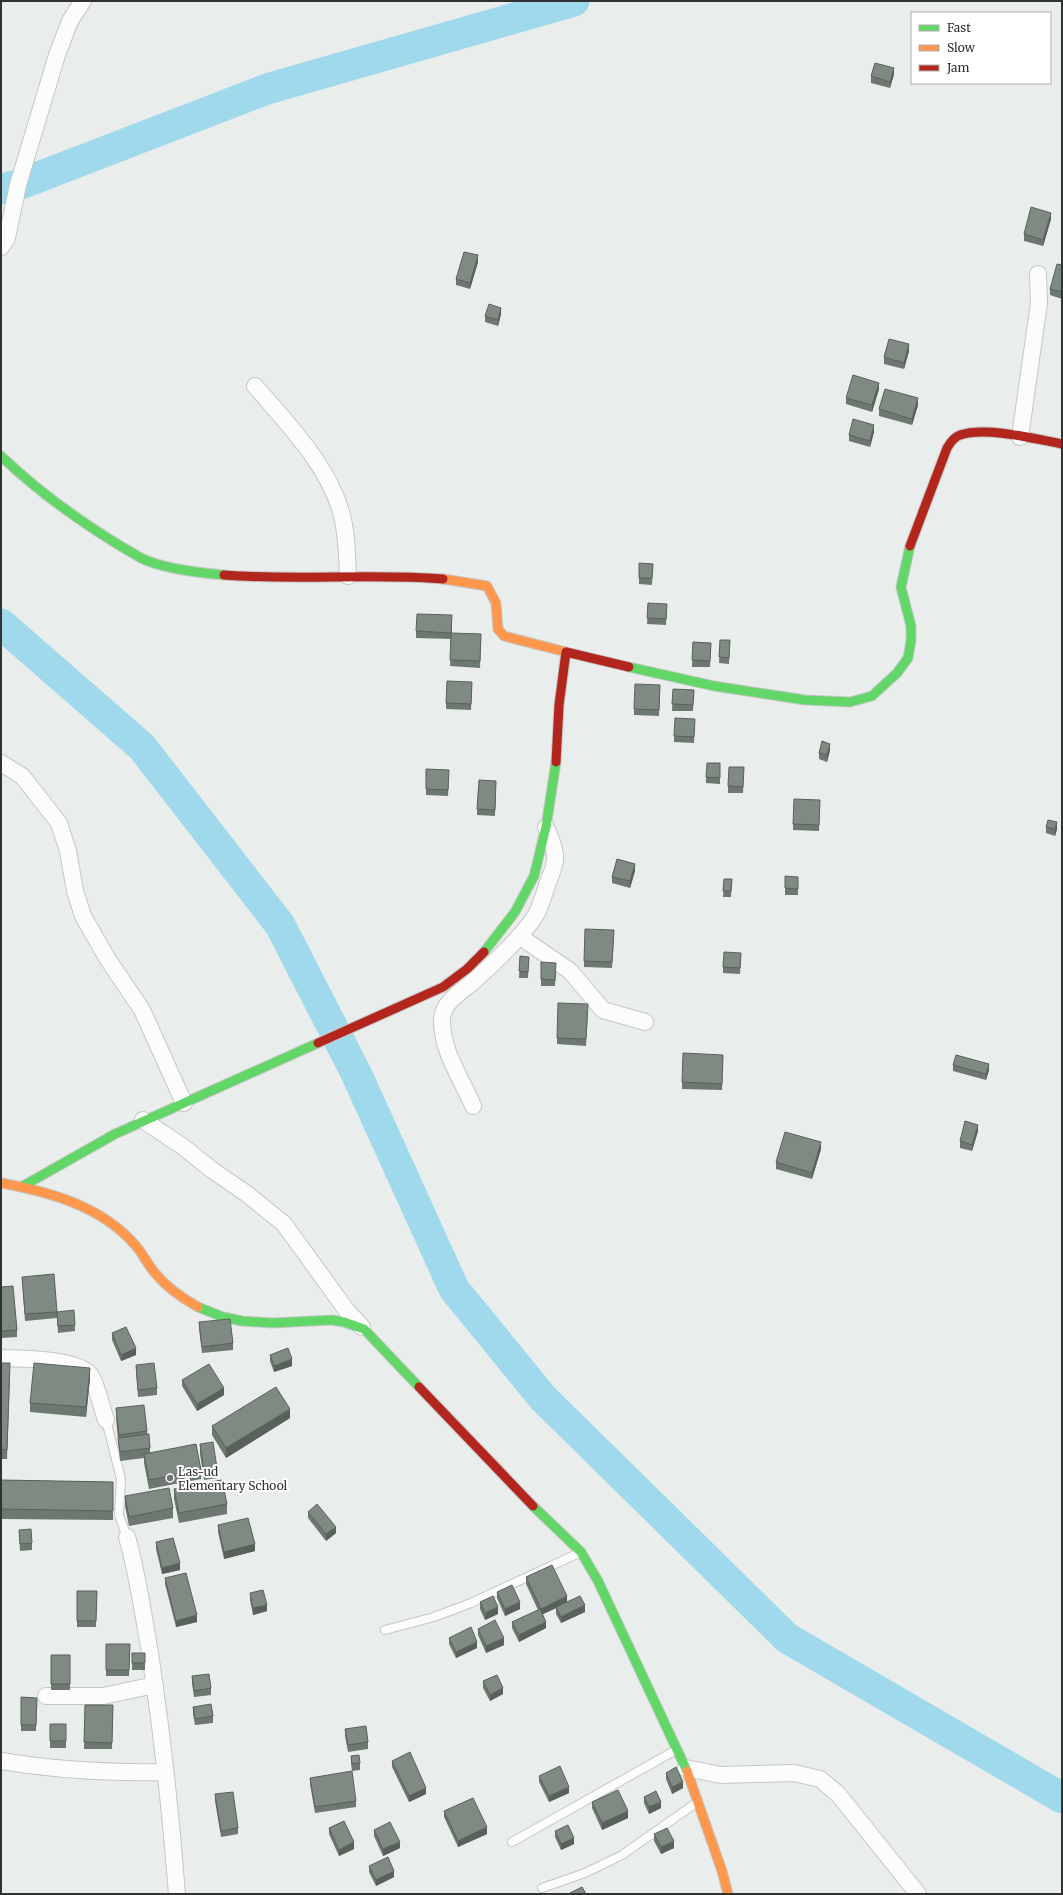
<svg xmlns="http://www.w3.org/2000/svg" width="1063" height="1895" viewBox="0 0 1063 1895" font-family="Merriweather,serif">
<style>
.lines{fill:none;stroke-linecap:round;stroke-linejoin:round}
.river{stroke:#a0d9ec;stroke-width:31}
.lane-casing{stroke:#c4c7c6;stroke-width:10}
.street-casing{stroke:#c4c7c6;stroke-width:18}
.fast-casing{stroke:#c4c7c6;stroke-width:11}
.slow-casing{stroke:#c4c7c6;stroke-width:11}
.jam-casing{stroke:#c4c7c6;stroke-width:11}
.lane{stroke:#fcfcfc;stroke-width:8}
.street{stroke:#fcfcfc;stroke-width:16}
.fast{stroke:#63d668;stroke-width:9}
.slow{stroke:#ff974d;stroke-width:9}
.jam{stroke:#b3261e;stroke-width:9}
.wall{fill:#6d7870}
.shaded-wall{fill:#59615b}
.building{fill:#7f8b82;stroke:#59615b}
.poi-dot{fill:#717473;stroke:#fff;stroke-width:1.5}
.labels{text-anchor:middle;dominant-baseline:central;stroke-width:4;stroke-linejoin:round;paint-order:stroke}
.poi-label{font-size:12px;fill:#303332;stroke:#fff;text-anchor:start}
</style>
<rect width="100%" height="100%" fill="#e9edeb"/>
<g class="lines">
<path class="river" d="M1,189L18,185L267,89L574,1
M1,624L142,747L280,925L356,1073L454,1289L543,1398L787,1638L1062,1798"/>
<defs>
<path id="lane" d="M106,1420L121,1479L119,1515L127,1537
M385,1630L434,1617L471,1603L579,1553
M512,1842L676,1750
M542,1888L585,1873L622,1855L696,1803"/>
<path id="street" d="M1,247L7,238L18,185L57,55L70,21L83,1
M255,386C286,422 328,465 341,512C347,533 347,555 348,576
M1020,437L1039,303L1038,274
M1,763L22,776L59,823L68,851L75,891L83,916L107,958L142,1010L184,1103
M519,936L570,971L603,1010L645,1022
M473,1106C461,1077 441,1051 442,1018C444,1000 463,991 475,980C492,965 528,931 538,911C542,902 545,891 548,882C551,875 556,864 555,856C555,847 549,835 546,827
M143,1120L182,1146L212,1170L247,1194L284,1224L347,1311L362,1327
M1,1358C20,1359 80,1358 91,1376C98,1388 101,1406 106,1420
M127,1537C138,1575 143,1614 150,1653C162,1733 171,1814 177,1894
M46,1696H103L155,1685
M1,1761C55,1770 111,1773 165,1772
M686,1768L721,1775L794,1773L820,1779L838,1794L918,1894"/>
<path id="fast" d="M1,456C43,496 90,529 141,558C161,568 201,573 224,575
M629,667L714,686L805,700L850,702L872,696L897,673L908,658L911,641V626L901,587L910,546
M484,952L515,912L534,876L546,827L556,762
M23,1186L115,1134L318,1043
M198,1307L223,1317L242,1321L273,1323L332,1320L344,1322L364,1329L419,1387
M533,1506L581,1552L598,1581L687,1771"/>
<path id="slow" d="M443,579L487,586L496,603L498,629L504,636L566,652
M1,1183C50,1192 102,1206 136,1246C143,1254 148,1265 155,1273C167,1288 182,1298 198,1307
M687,1771L722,1871L728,1894"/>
<path id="jam" d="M910,546L947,448C950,443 954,437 960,435C985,426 1036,439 1062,444
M224,575C297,581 370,573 443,579
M556,762L559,705L566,652L629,667
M318,1043L443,987L467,969L484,952
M419,1387L533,1506"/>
</defs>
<use href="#lane" class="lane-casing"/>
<use href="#street" class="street-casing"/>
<use href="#fast" class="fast-casing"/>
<use href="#slow" class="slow-casing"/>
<use href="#jam" class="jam-casing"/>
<use href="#lane" class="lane"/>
<use href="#street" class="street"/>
<use href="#fast" class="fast"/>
<use href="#slow" class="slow"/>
<use href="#jam" class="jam"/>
</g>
<path class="wall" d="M894,74L890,88L871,83V76Z
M1051,219L1043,246L1024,241V234Z
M478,262L470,289L456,285V279Z
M1062,265V299L1050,295V289Z
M501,314L498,326L485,322V316Z
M909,351L904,369L884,364V357Z
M879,389L872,412L846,404V398Z
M918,405L912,425L879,416V409Z
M874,432L870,447L849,441V435Z
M639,563L653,564L652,585L639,584Z
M648,603L667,610L666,625L647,624Z
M452,622V633L481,641L480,668L450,666L451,639L416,638V631Z
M720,640H730L729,664L719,663Z
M693,642L711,643L710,667H692Z
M472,688L471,710L446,709V703Z
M673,689L694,690L693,711H672Z
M660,691L659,716L634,715V709Z
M695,719L694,743L674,742V736Z
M830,750L827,762L819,759V753Z
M744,767L743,793H728V786Z
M720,770V784L706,783V777Z
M449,776L448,796L426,795V789Z
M496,781L495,816L477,815V809Z
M820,806L819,831L793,830V824Z
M1046,827L1057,829L1055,836L1046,833Z
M635,871L630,888L612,883V877Z
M785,876L798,883V895H785Z
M724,879H732L731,897H723Z
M614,936L612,968L584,967V961Z
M520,956L529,957L528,978H519Z
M741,959L740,974L723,973V967Z
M541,962L556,970L555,986H541Z
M588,1010L586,1046L557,1044V1038Z
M723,1055L722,1090L682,1089V1082Z
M953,1065L989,1070L986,1080L953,1071Z
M978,1131L972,1151L960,1148V1141Z
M821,1149L812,1179L776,1169V1162Z
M22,1277L57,1312L75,1325V1331L58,1333L57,1318L25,1321Z
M1,1287L17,1330V1337L1,1338Z
M199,1322L233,1343V1350L202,1353L199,1329Z
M112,1333L136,1355L121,1361L112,1340Z
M270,1355L292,1366L274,1372L270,1361Z
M1,1363L10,1373L7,1459H1Z
M136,1365L157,1388V1395L138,1397L136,1371Z
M90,1378L86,1417L30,1412V1403Z
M182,1380L224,1395L197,1411L182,1386Z
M116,1408L147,1431L150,1448V1453L201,1470V1479L149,1489L144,1463V1458L120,1461L116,1418Z
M290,1418L226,1458L212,1435V1426Z
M200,1444L217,1468V1478L204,1480L200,1454Z
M1,1480L113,1482V1520L1,1519Z
M174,1489L227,1504V1514L179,1523L174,1499Z
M125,1496L173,1508V1518L129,1526L125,1506Z
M308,1512L336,1533L326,1541L308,1518Z
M218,1525L255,1551L224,1559L218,1532Z
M19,1530L32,1543V1550L20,1551Z
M156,1542L180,1570L162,1574L156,1549Z
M526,1577L567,1602L585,1612L561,1623L556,1614V1608L543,1614L546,1628L519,1642L512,1628V1622L538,1610L526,1584Z
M165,1578L197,1622L176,1627L165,1584Z
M77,1591H97L96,1627H77Z
M497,1592L520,1609L505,1616L497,1598Z
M250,1593L267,1611L253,1615L250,1600Z
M480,1602L498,1614L485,1620L480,1609Z
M478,1629L504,1645L486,1653L478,1635Z
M449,1638L477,1648L456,1658L449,1644Z
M106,1644H130L129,1676H106Z
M132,1653H145V1670H132Z
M51,1655H70V1690H51Z
M192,1676L211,1688V1695L194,1697L192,1683Z
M483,1681L503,1694L490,1701L483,1688Z
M21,1697L37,1698L36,1731H21Z
M85,1705H113L112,1749H84Z
M193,1707L213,1716V1723L195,1725L193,1714Z
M50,1724H66V1748H50Z
M345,1729L368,1742V1749L348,1752L345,1736Z
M351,1756L360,1763V1770L352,1771L351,1763Z
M392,1761L426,1794L409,1802L392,1767Z
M666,1773L683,1788L672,1794L666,1779Z
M539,1776L569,1793L549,1802L539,1782Z
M310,1778L356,1801V1807L315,1813L310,1784Z
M215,1794L238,1828V1834L221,1837L215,1801Z
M644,1797L661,1808L649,1814L644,1803Z
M592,1802L628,1818L602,1830L592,1808Z
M444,1811L487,1834L458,1847L444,1817Z
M329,1828L354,1849L339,1856L329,1834Z
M374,1830L400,1848L383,1856L374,1836Z
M555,1831L574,1844L561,1850L555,1837Z
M654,1834L674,1848L661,1854L654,1841Z
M369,1866L394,1877L376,1886L369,1872Z"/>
<path class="shaded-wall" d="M894,68V74L890,88V82Z
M1051,213V219L1043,246V240Z
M478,255V262L470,289V283Z
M501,308V314L498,326V320Z
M909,344V351L904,369V363Z
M879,383V389L872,412V405Z
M918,398V405L912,425V419Z
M874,425V432L870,447V441Z
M830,744V750L827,762V755Z
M1057,822V829L1055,836V829Z
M635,864V871L630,888V881Z
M989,1064V1070L986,1080V1074Z
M978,1125V1131L972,1151V1145Z
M821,1142V1149L812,1179V1173Z
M136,1348V1355L121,1361V1355Z
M292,1359V1366L274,1372V1366Z
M90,1368V1378L86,1417V1407Z
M224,1388V1395L197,1411V1404Z
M290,1409V1418L226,1458V1448Z
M336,1527V1533L326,1541V1534Z
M255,1544V1551L224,1559V1552Z
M180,1563V1570L162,1574V1568Z
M567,1596V1603L541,1615V1609Z
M520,1602V1609L505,1616V1609Z
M267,1605V1611L253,1615V1608Z
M585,1605V1612L561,1623V1617Z
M498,1607V1614L485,1620V1613Z
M197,1615V1622L176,1627V1621Z
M546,1622V1628L519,1642V1635Z
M504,1638V1645L486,1653V1646Z
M477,1642V1648L456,1658V1652Z
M503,1688V1694L490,1701V1695Z
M683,1782V1788L672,1794V1787Z
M569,1787V1793L549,1802V1796Z
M426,1788V1794L409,1802V1796Z
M661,1802V1808L649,1814V1807Z
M628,1811V1818L602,1830V1823Z
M487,1827V1834L458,1847V1841Z
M574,1838V1844L561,1850V1844Z
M674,1841V1848L661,1854V1847Z
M354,1842V1849L339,1856V1850Z
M400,1842V1848L383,1856V1849Z
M394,1871V1877L376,1886V1880Z"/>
<path class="building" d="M875,63L894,68L890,82L871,76Z
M1031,207L1051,213L1043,240L1024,234Z
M464,252L478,255L470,283L456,279Z
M1057,264L1062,265V292L1050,289Z
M489,304L501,308L498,320L485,316Z
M889,339L909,344L904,363L884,357Z
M853,375L879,383L872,405L846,398Z
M885,389L918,398L912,419L879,409Z
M853,419L874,425L870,441L849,435Z
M639,563L653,564L652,578H639Z
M648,603L667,604L666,619L647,618Z
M417,614L452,615L451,633L481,634L480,661L450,660L451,633L416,631Z
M720,640H730L729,658L719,657Z
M693,642L711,643L710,661L692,660Z
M447,681L472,682L471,704L446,703Z
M635,684L660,685L659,710L634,709Z
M673,689L694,690L693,705L672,704Z
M675,718L695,719L694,737L674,736Z
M822,741L830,744L827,755L819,753Z
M707,763H720V778L706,777Z
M729,767H744L743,787L728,786Z
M426,769L449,770L448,790L426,789Z
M479,780L496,781L495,810L477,809Z
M794,799L820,800L819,825L793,824Z
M1048,820L1057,822L1055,829L1046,827Z
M617,859L635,864L630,881L612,877Z
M785,876L798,877V889L785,888Z
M724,879H732L731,891H723Z
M585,929L614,930L612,962L584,961Z
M724,952L741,953L740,968L723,967Z
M520,956L529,957L528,972L519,971Z
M541,962L556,963L555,980L541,979Z
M558,1003L588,1004L586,1039L557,1038Z
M683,1053L723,1055L722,1084L682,1082Z
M956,1055L989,1064L986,1074L953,1065Z
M965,1121L978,1125L972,1145L960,1141Z
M785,1132L821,1142L812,1173L776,1162Z
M54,1274L57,1312L25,1314L22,1277Z
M13,1286L17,1330L1,1331V1287Z
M74,1310L75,1325L58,1326L57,1312Z
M230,1319L233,1343L202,1347L199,1322Z
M126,1327L136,1348L121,1355L112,1333Z
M288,1348L292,1359L274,1366L270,1355Z
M1,1363H10L7,1450L1,1449Z
M34,1363L90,1368L86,1407L30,1403Z
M154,1363L157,1388L138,1390L136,1365Z
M209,1364L224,1388L197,1404L182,1380Z
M276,1387L290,1409L226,1448L212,1426Z
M144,1405L147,1431L119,1435L116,1408Z
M149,1434L150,1448L120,1452L118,1438Z
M213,1442L217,1468L204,1471L200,1444Z
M196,1444L201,1470L149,1480L144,1454Z
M1,1480L113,1482V1511L1,1509Z
M222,1480L227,1504L179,1513L174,1489Z
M169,1488L173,1508L129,1517L125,1496Z
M317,1504L336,1527L326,1534L308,1512Z
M248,1518L255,1544L224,1552L218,1525Z
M31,1529L32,1543L20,1544L19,1530Z
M173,1538L180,1563L162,1568L156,1542Z
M552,1565L567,1596L541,1609L526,1577Z
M186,1573L197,1615L176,1621L165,1578Z
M512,1585L520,1602L505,1609L497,1592Z
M263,1590L267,1605L253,1608L250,1593Z
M77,1591H97L96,1621H77Z
M493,1596L498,1607L485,1613L480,1602Z
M580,1596L585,1605L561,1617L556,1607Z
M540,1609L546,1622L519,1635L512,1622Z
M495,1620L504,1638L486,1646L478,1629Z
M471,1627L477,1642L456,1652L449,1638Z
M106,1644H130L129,1670H106Z
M132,1653H145V1663H132Z
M51,1655H70V1684H51Z
M209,1674L211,1688L194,1691L192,1676Z
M497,1675L503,1688L490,1695L483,1681Z
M21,1697L37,1698L36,1725H21Z
M211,1704L213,1716L195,1719L193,1707Z
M85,1705H113L112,1743L84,1742Z
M50,1724H66V1741H50Z
M366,1726L368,1742L348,1745L345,1729Z
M410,1752L426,1788L409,1796L392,1761Z
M359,1755L360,1763L352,1764L351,1756Z
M560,1766L569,1787L549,1796L539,1776Z
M676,1767L683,1782L672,1787L666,1773Z
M352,1771L356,1801L315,1807L310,1778Z
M618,1790L628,1811L602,1823L592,1802Z
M656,1791L661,1802L649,1807L644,1797Z
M233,1792L238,1828L221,1831L215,1794Z
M473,1798L487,1827L458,1841L444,1811Z
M344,1821L354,1842L339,1850L329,1828Z
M390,1822L400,1842L383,1849L374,1830Z
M568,1825L574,1838L561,1844L555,1831Z
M667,1828L674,1841L661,1847L654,1834Z
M388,1857L394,1871L376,1880L369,1866Z
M582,1887L586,1894H570V1893Z"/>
<circle class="poi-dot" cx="170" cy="1478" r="4"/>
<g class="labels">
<g class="poi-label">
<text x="178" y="1471">Las-ud<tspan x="178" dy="14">Elementary School</tspan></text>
</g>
</g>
<rect width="1063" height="1895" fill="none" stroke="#303332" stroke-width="4"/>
<rect x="911" y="12" width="140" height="72" fill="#ffffff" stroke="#acadad"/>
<rect x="919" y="25" width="20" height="6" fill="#63d668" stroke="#acadad"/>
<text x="947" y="32" font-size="12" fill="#303332">Fast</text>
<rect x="919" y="45" width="20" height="6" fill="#ff974d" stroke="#acadad"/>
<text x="947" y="52" font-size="12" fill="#303332">Slow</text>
<rect x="919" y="65" width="20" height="6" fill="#b3261e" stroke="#acadad"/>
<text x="947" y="72" font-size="12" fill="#303332">Jam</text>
</svg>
